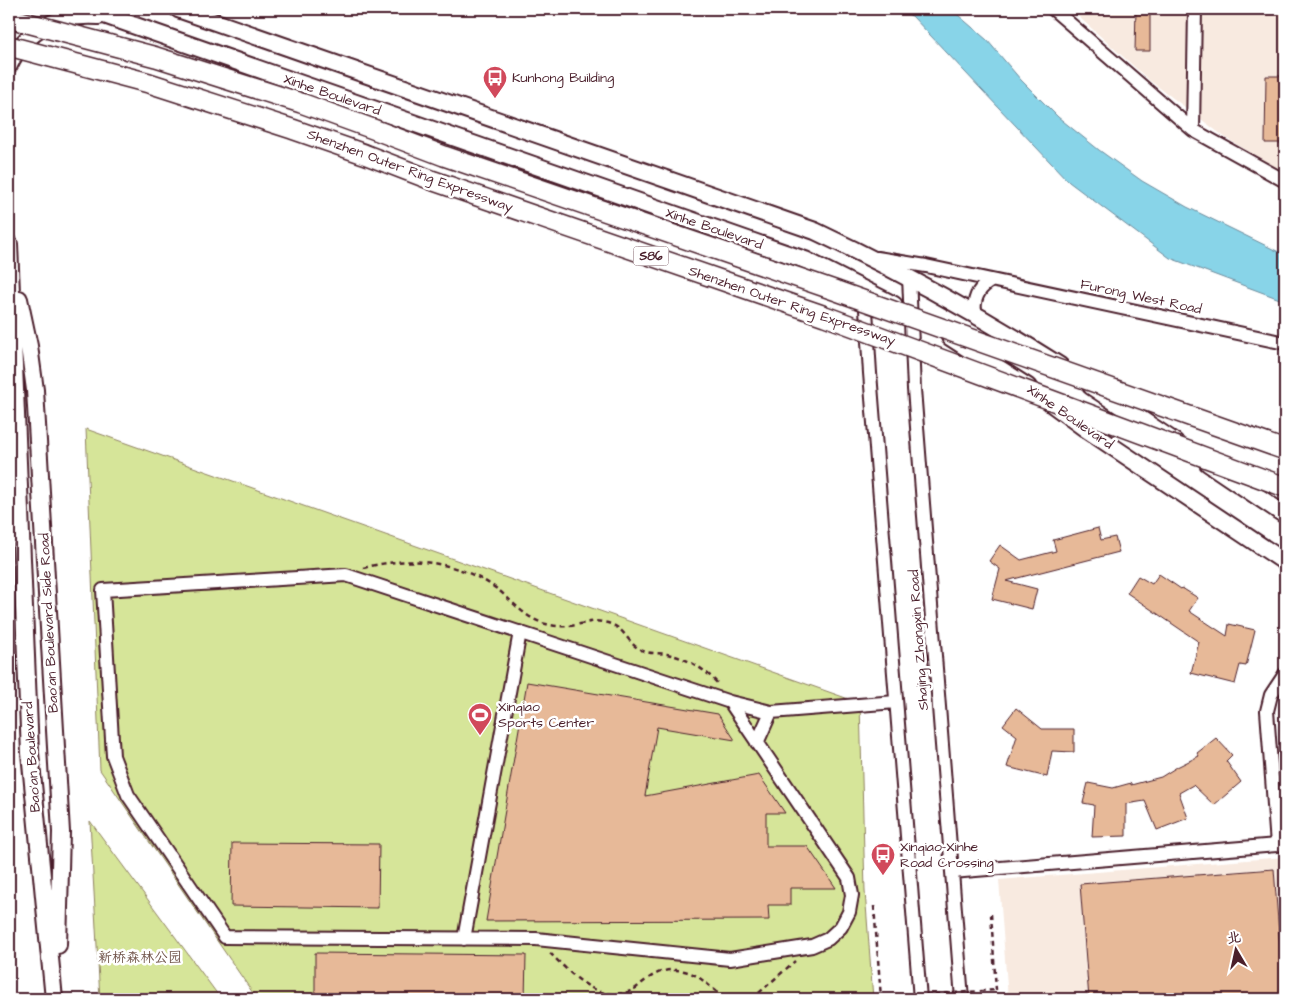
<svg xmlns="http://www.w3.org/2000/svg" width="1294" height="1008" viewBox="0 0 1294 1008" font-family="'Architects Daughter','LXGW WenKai TC',sans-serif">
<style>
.built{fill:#f8eae0}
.green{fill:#d6e599;stroke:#908262}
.water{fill:#88d4e8;stroke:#6f8c9c}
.building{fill:#e7b998;stroke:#4a1f2b}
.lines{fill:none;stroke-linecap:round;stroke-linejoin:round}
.minor-casing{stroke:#4a1f2b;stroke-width:16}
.major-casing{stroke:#4a1f2b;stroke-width:20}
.path{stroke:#4a1f2b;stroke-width:2.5;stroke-dasharray:5 4;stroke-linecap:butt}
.minor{stroke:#fff;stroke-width:12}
.major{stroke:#fff;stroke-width:16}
.highway-bridge-casing{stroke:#4a1f2b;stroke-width:22;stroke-linecap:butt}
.path-bridge{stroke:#4a1f2b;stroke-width:2.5;stroke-dasharray:5 4;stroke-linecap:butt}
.highway-bridge{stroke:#fff;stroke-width:19}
.labels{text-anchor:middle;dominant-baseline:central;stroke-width:5;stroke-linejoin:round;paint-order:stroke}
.shield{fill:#fff;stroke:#80626b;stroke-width:1}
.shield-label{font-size:12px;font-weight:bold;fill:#4a1f2b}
.poi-label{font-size:14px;fill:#4a1f2b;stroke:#fff;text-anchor:start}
.street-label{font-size:14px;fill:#4a1f2b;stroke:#fff}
.park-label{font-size:14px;fill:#6d5046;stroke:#fff}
</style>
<rect width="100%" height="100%" fill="#fff"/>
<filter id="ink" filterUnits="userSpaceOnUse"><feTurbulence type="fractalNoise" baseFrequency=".02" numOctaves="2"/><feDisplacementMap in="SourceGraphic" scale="10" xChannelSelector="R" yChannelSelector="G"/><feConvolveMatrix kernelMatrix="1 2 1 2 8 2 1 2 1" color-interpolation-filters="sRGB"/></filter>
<g filter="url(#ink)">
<path class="built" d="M1070,9H1285V173L1226,138L1149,80Z
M1285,709V769H1284L1280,717Z
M1285,857V999H1008L999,880Z"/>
<path class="green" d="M86,429L860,703L865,891L873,999H257L100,770Z
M90,821L221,999H100Z"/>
<path class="water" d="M895,9H951L987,40L1021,80L1058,117L1099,150L1142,181L1187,207L1285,255V301L1170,258L1069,182L912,16Z"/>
<path class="building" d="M1136,9H1150V51H1135Z
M1266,76H1285V143H1265Z
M1098,528L1101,540L1115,537L1119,552L1006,581L1037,589L1032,609L992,599L1000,569L989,561L1000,545L1021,560L1056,551L1053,540Z
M1159,574L1181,589L1182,588L1198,598L1189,611L1227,636L1229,624L1255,630L1246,666L1240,665L1235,684L1191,673L1199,642L1127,593L1138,576L1152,584Z
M527,682L718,714L735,740L657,727L645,796L759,775L785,813H766V846H807L836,888H790V905H768L769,920L486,921Z
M1016,708L1042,729H1074V752L1052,751L1047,777L1007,767L1017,736L1003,725Z
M1216,738L1232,755L1226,761L1241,782L1214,805L1193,785L1179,793L1188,818L1157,830L1145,801L1126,804V836L1092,837L1094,805L1083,803L1088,783L1113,788L1131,783V785L1161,777L1177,767L1199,756L1197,753Z
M232,843L379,844L378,908L231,906Z
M1274,869L1284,999H1089L1080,884Z
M315,953L526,955L525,999H315Z"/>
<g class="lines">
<defs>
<path id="minor" d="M1053,9L1193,130L1285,181
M1193,130L1195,9
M877,258L926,266L1285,343
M909,277L914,389L962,999
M865,294L870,373L920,999
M975,314C973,299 978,288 991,281
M346,575L730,702L849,878L852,895L849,912L841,927L828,939L812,946L730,959L536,939L225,937L128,795L113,756L103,590Z
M730,702L771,712L896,702
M757,743L771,712
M952,872L1277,845L1267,711L1271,695L1285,674
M464,939L520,632"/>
<path id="major" d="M87,9L805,260L894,305
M178,9L815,231C900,271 981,316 1060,366
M9,65C26,29 60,13 99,16
M9,244L30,753L54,999
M19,299L29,346L35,390L61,832L58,945
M950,337L1028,387
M1091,386L1175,442
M1052,404L1086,429L1285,562
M1208,463L1285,515"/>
</defs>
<use href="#minor" class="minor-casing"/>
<use href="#major" class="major-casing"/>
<path class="path" d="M363,568C409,555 459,561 497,589C514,602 524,618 546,624C557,627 569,627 580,624C588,623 594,620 602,622C626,625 625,642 641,650C649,654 659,653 667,654C687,658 705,669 718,684
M874,906L881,998
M991,914L996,990
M550,953C572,975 602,1008 636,988C648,978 659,969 676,970C703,971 709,993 732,999
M742,999L753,996L760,992L795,961"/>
<use href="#minor" class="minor"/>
<use href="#major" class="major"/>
<defs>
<path id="highway-bridge" d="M9,18L156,57L301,103L373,129L444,156L834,290L1285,450
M9,46L149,83L292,129L364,154L434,181L825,316L1285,487"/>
</defs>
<use href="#highway-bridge" class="highway-bridge-casing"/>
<path class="path-bridge" d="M881,998L996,990"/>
<use href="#highway-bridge" class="highway-bridge"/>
</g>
</g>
<defs>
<symbol id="bus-pin" viewBox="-11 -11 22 30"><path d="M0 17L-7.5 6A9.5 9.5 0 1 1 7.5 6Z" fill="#d1495b" stroke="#fff"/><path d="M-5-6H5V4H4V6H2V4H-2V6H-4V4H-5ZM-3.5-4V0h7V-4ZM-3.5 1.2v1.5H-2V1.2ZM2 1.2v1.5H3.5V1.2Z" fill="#fff"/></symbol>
<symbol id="stadium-pin" viewBox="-11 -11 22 30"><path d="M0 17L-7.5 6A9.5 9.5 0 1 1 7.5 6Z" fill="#d1495b" stroke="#fff"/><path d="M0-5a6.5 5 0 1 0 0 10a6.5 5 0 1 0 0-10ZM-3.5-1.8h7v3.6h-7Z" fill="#fff"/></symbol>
</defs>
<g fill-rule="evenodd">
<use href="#bus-pin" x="481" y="64" width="28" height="38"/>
<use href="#stadium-pin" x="466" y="701" width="28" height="38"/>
<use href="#bus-pin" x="869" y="841" width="28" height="38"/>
</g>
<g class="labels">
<rect class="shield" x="633.5" y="246.5" width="35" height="19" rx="4"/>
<g class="shield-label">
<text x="651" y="256">S86</text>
</g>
<g class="poi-label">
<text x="512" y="78">Kunhong Building</text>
<text x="498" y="707">Xinqiao<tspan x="498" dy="16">Sports Center</tspan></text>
<text x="900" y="847">Xinqiao-Xinhe<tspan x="900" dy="16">Road Crossing</tspan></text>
</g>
<g class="street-label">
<text transform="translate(332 95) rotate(19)">Xinhe Boulevard</text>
<text transform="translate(410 171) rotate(20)">Shenzhen Outer Ring Expressway</text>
<text transform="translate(714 229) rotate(19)">Xinhe Boulevard</text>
<text transform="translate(1141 297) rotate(12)">Furong West Road</text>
<text transform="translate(792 306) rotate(19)">Shenzhen Outer Ring Expressway</text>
<text transform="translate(1070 417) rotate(35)">Xinhe Boulevard</text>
<text transform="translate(49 623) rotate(-93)">Bao'an Boulevard Side Road</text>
<text transform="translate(919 640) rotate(-94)">Shajing Zhongxin Road</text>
<text transform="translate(32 757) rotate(-94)">Bao'an Boulevard</text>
</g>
<g class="park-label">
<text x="140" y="958">新桥森林公园</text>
</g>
</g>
<rect width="1294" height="1008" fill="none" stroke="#fff" stroke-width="30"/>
<rect x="15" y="15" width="1264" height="978" fill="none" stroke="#4a1f2b" stroke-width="2" filter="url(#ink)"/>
<g transform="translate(1236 950) rotate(351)" stroke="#ffffff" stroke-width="4" paint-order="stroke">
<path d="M0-4L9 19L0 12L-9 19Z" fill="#4a1f2b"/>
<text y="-8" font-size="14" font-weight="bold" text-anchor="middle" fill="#4a1f2b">北</text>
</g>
</svg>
